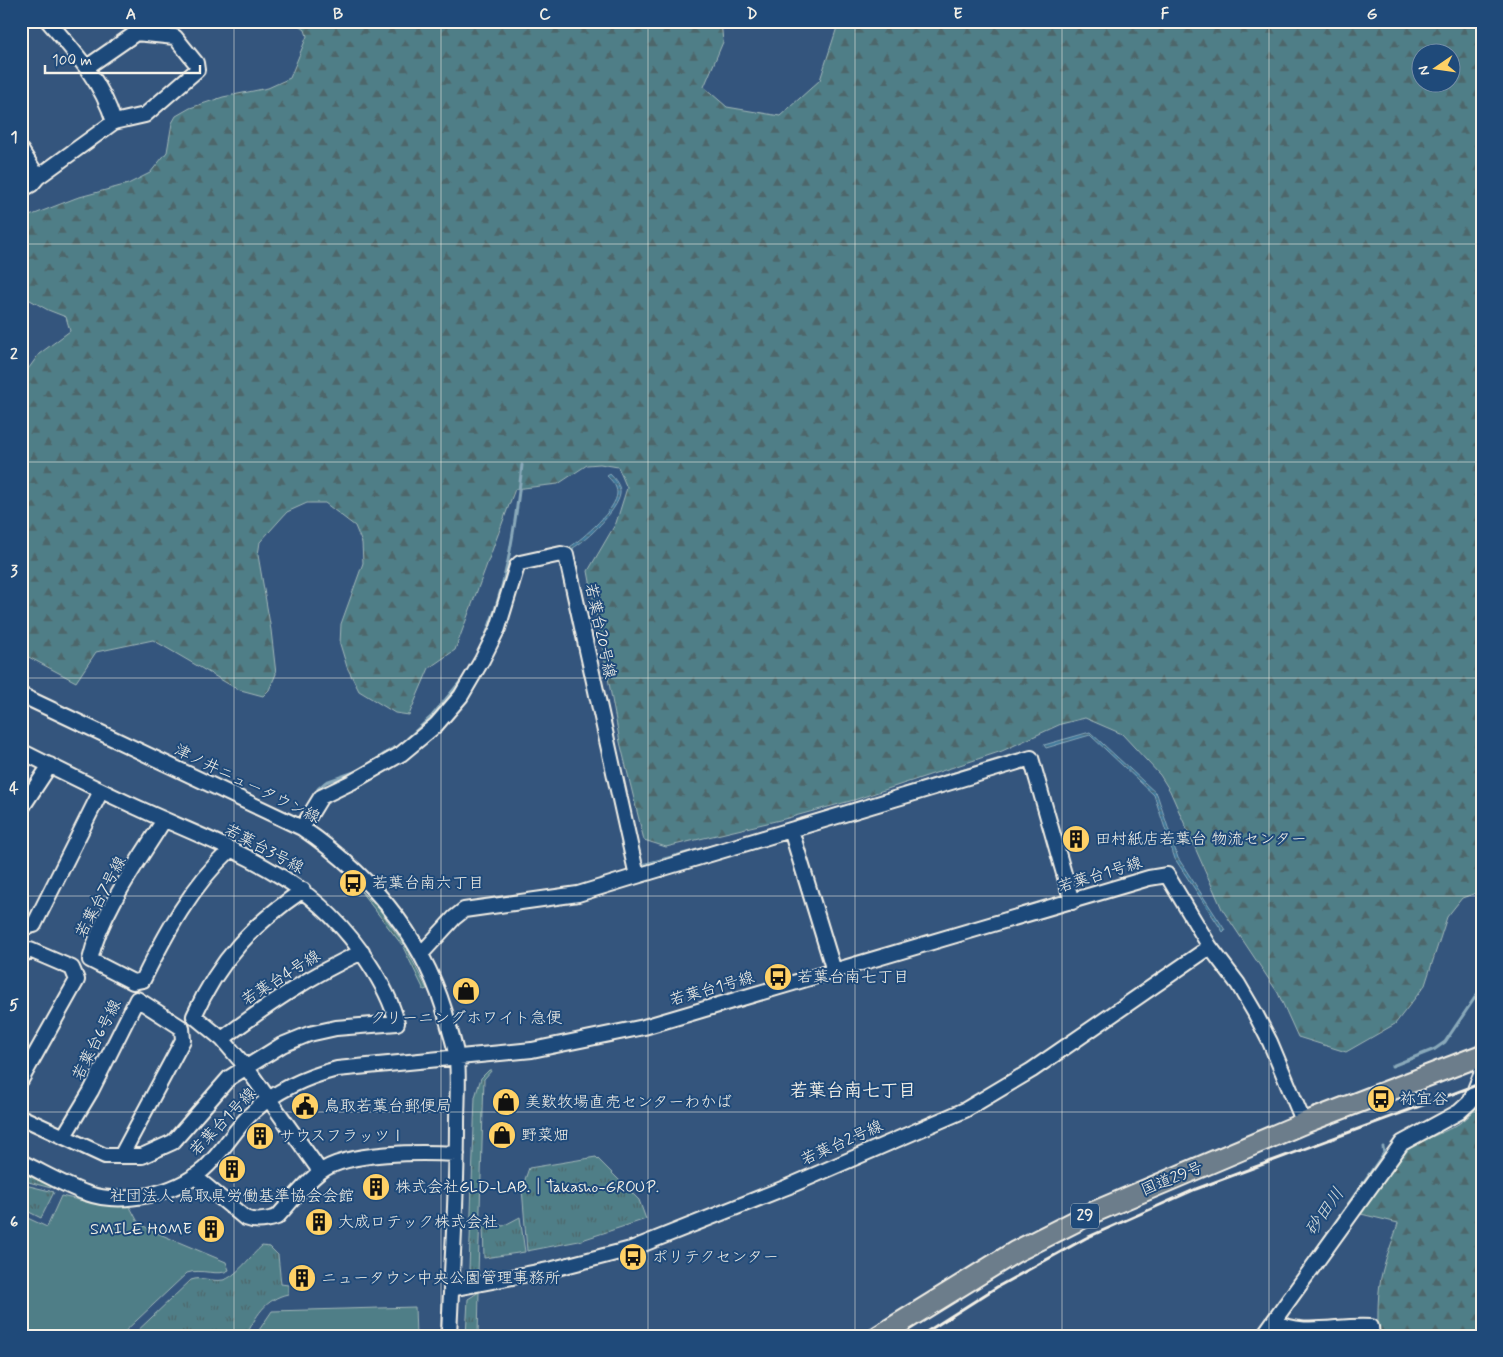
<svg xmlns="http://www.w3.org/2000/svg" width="1503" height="1357" viewBox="0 0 1503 1357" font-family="Mynerve,'Klee One',sans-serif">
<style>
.grass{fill:url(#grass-tufts);stroke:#a2b8b8}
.forest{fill:url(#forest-firs);stroke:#a2b8b8;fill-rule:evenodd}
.green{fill:#507e87;stroke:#a2b8b8}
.water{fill:url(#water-rules);stroke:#89a9ba}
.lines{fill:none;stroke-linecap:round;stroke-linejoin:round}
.stream{stroke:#89a9ba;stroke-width:3}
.minor-casing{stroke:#f4f1e8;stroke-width:18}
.highway-casing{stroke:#f4f1e8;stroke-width:24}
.minor{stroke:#1f4a7a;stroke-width:14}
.highway{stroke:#6c7d8b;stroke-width:20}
.rail{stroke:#f4f1e8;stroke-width:3}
.grid{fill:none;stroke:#f4f1e8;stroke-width:1;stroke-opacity:0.55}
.labels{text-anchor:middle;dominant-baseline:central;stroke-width:4;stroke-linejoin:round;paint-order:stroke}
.shield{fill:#1f4a7a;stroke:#b4bfc7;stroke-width:1}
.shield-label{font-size:15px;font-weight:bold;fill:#f4f1e8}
.street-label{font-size:16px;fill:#f4f1e8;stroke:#1f4a7a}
.poi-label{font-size:16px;fill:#f4f1e8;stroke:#1f4a7a;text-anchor:start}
.neighbourhood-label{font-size:18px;font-weight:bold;fill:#f4f1e8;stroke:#1f4a7a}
.water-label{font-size:18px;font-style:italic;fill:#d9dfdc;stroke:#1f4a7a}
.neatline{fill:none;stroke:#f4f1e8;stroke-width:2}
.grid-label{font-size:16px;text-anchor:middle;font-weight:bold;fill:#f4f1e8}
</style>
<defs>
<pattern id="grass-tufts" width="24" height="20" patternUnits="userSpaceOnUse" patternTransform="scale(1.25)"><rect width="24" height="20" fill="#507e87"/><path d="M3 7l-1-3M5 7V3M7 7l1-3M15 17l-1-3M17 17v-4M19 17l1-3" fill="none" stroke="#4d666a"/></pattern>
<pattern id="forest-firs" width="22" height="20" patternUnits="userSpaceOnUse" patternTransform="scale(1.25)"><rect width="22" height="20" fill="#507e87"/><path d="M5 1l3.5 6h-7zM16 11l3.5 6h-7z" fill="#4d666a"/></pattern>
<pattern id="water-rules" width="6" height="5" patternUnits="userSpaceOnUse" patternTransform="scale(1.25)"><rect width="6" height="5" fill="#41799b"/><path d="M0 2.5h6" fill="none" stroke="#456070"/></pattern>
</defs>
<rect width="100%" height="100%" fill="#34557d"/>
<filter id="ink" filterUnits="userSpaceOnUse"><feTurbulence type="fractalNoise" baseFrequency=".02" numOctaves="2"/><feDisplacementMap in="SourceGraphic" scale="10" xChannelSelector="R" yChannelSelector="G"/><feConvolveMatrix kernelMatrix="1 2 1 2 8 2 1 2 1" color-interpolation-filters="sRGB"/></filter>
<g filter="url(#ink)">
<path class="grass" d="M358,888L379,909L404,944L402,945Z
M405,946L427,989L424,990L403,947Z
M489,1070H492L484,1079L478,1274H474L469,1269L475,1097L481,1078Z
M596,1157L639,1200L646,1219L579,1241L527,1251L522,1188L529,1168Z
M21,1172L51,1186V1188L21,1180Z
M21,1184L54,1192L41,1218L21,1208Z
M520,1217L525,1252L484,1258L483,1225L490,1222L503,1226Z
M262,1246L270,1247L278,1255L281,1284L288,1285V1294C265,1299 256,1316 246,1336H132L191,1280C202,1276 212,1282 223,1280C235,1278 252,1254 262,1246Z
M479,1292L478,1336H466L468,1299Z"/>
<path class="forest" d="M293,21H721L723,42L704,87L727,107L780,116L820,80L839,21H1482V891L1462,898L1447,917L1425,985L1395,1024L1346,1052L1298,1037L1278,993L1222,909L1170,791L1160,775L1122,734L1085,718L1061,724L1002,751L854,800L784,819L666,847L644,840L620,742L588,571L616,523L627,488L618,467L600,464L587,465L558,484L515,489L455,650L429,668L409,715L395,713L359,691L347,667L340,644L341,624L363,563L362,543L355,526L325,503H307L287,512L260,542L258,555L271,630L276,674L269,690L263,696L237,689L153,640L96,652L76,682L21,653V379L39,354L70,331L66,317L48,310L21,295V232L27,217L76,198L128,184L150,173L167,152L172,123L176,116L190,108L223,97L268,88L290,78L307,36L305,30ZM1420,52H1450V82H1420Z
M1482,1100V1336H1378C1378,1314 1377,1290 1383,1269C1387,1253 1394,1239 1398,1223L1361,1214C1370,1196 1392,1160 1409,1149C1436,1131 1463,1131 1482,1100Z"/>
<path class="green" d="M61,1196L97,1204L130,1207L138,1222L150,1230L226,1262L229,1270C219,1277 201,1268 187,1273L120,1336H35L21,1329V1317L25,1311L21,1309V1215L47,1227Z
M415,1307L416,1336H255L272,1311Z"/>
<path class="water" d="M610,474C615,479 621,486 620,494C618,510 586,541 573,548L642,864L748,835L1013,754L1032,750L1033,751L698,852L640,867L570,547C583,538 617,509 617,493C617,486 612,481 607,476Z
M1090,732L1157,794L1178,858L1225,930L1223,932L1175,859L1154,795L1090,735L1046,748L1044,745Z"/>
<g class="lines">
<path class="stream" d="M478,653C506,594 515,530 522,465
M408,738L432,716L465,676
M318,789L326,782L360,770L395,747
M1392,1066L1435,1049L1445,1042L1482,987
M1299,1274L1384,1153L1383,1147"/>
<defs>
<path id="minor" d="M87,67L136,33L175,37L196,63L197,70L145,115L114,122
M21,150L38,177L114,122C102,82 75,52 48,21
M21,190L32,184L38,177
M21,695L302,828C373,877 428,942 449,1027C452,1037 456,1049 457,1060C459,1081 457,1103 457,1124C457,1195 452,1265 449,1336
M21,751C63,772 104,793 147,812C234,851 314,877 368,962C380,980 392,1002 397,1023L336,1028L309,1034L282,1045L229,1078L173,1142L142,1156H105L21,1117
M21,809L50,765
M164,820C138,862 101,912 90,960L133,982L143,980C166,933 192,885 231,849
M302,828L321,797L352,782L401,754L436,725L461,696L482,660L498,628L517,566L520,563L561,554L566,555L637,876L578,894L464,910L454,918L421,954
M791,830L834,971
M637,876L1031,758L1072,902
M303,890C253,924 219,960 194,1016L222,1039L246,1067L320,1171
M21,928L34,925L101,791
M21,956L30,950L72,968L77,980L21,1080
M222,1039C267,1005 311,975 362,952
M64,1136L91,1091L137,999L182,1028L183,1040L121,1156
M21,1162C42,1172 64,1185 86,1193C122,1206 175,1194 204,1169C223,1152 235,1128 254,1111C278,1089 306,1077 337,1069L532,1050L644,1027L1149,878L1167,875L1210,947L1238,984L1255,1013L1270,1042L1304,1123
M194,1176L245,1218C255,1222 268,1220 277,1217C291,1202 304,1184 320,1172C347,1151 423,1152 457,1154
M451,1289L553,1269L631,1249L787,1187L965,1110L1032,1070L1210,947
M1274,1321C1303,1338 1339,1324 1371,1327L1372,1336
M1263,1336L1402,1143L1459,1112L1470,1102L1481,1075L1482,1064"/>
<path id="highway" d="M879,1336L1015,1252L1094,1212L1304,1123L1482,1055"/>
</defs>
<use href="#minor" class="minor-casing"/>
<use href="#highway" class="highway-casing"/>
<use href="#minor" class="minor"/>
<use href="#highway" class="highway"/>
<path class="rail" d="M920,1336L997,1287L1086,1238L1196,1189L1482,1083"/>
</g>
</g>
<path class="grid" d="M234,21V1336M441,21V1336M648,21V1336M855,21V1336M1062,21V1336M1269,21V1336M21,244H1482M21,462H1482M21,678H1482M21,896H1482M21,1112H1482"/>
<defs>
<symbol id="building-disc" viewBox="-11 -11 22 22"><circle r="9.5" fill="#ffd166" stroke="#1f4a7a"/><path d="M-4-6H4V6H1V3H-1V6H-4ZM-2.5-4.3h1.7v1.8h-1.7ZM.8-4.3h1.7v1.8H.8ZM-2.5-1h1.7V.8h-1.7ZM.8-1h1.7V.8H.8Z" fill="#111"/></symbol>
<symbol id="bus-disc" viewBox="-11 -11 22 22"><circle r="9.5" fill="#ffd166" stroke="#1f4a7a"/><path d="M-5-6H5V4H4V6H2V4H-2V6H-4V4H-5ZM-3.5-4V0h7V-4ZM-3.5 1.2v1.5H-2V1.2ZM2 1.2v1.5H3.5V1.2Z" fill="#111"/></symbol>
<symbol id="shop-disc" viewBox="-11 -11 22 22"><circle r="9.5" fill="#ffd166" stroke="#1f4a7a"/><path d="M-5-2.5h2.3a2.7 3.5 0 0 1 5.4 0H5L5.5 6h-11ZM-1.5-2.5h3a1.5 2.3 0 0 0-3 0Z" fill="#111"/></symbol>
<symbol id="civic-disc" viewBox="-11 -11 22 22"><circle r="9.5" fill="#ffd166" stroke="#1f4a7a"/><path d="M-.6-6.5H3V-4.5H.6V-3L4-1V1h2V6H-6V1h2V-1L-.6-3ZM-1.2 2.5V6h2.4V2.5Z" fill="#111"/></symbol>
</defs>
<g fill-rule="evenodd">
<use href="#building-disc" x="1060" y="823" width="32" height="32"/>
<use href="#bus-disc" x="337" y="867" width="32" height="32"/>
<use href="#bus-disc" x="762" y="961" width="32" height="32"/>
<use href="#shop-disc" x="450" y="975" width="32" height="32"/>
<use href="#bus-disc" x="1365" y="1083" width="32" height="32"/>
<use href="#shop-disc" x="490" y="1086" width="32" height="32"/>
<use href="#civic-disc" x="289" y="1090" width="32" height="32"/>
<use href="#shop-disc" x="486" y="1119" width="32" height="32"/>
<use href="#building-disc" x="244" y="1120" width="32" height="32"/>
<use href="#building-disc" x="216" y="1153" width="32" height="32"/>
<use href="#building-disc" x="360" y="1171" width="32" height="32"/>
<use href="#building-disc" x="303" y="1206" width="32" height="32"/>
<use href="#building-disc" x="195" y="1213" width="32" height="32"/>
<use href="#bus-disc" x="617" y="1241" width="32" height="32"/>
<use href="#building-disc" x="286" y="1262" width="32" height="32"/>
</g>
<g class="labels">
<rect class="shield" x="1071" y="1203.5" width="28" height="25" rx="4"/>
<g class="shield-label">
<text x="1085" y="1216">29</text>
</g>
<g class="street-label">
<text transform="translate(600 631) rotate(78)">若葉台20号線</text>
<text transform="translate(247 784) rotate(26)">津ノ井ニュータウン線</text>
<text transform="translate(264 849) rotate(28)">若葉台3号線</text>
<text transform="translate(1100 875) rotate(-17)">若葉台1号線</text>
<text transform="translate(101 897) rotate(-62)">若葉台7号線</text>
<text transform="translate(281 978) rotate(-32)">若葉台4号線</text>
<text transform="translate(712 989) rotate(-16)">若葉台1号線</text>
<text transform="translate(97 1040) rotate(-63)">若葉台6号線</text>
<text transform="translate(223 1122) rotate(-46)">若葉台1号線</text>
<text transform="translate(842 1143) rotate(-24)">若葉台2号線</text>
<text transform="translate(1172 1179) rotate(-22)">国道29号</text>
</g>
<g class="poi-label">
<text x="1095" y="839">田村紙店若葉台 物流センター</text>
<text x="372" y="883">若葉台南六丁目</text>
<text x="797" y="977">若葉台南七丁目</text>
<text x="466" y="1018" text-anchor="middle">クリーニングホワイト急便</text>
<text x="1400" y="1099">祢宜谷</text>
<text x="525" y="1102">美歎牧場直売センターわかば</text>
<text x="324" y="1106">鳥取若葉台郵便局</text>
<text x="521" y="1135">野菜畑</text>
<text x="279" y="1136">サウスフラッツＩ</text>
<text x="395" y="1187">株式会社GLD-LAB.｜Takasho-GROUP.</text>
<text x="232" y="1196" text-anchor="middle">社団法人 鳥取県労働基準協会会館</text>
<text x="338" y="1222">大成ロテック株式会社</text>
<text x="192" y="1229" text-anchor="end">SMILE HOME</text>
<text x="652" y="1257">ポリテクセンター</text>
<text x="321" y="1278">ニュータウン中央公園管理事務所</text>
</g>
<g class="neighbourhood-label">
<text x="853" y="1091">若葉台南七丁目</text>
</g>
<g class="water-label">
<text transform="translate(1325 1212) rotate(-55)">砂田川</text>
</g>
</g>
<rect width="1503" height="1357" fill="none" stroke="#1f4a7a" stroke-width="55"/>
<g transform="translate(1436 68) rotate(257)"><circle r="24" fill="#1f4a7a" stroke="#748da6"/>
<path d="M0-4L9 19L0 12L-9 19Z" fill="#ffd166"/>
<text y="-8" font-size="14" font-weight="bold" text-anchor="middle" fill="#f4f1e8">N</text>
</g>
<path d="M45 65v8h155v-8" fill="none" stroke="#f4f1e8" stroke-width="2.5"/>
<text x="52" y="65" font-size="15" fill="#f4f1e8" stroke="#1f4a7a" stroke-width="4" paint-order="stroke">100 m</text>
<rect x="28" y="28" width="1448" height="1302" class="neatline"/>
<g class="grid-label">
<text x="131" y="19">A</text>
<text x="338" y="19">B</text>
<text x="545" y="19">C</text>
<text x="752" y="19">D</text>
<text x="958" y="19">E</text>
<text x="1165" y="19">F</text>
<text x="1372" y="19">G</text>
<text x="14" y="142">1</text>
<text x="14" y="359">2</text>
<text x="14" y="576">3</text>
<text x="14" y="793">4</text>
<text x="14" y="1010">5</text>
<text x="14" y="1227">6</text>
</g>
</svg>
